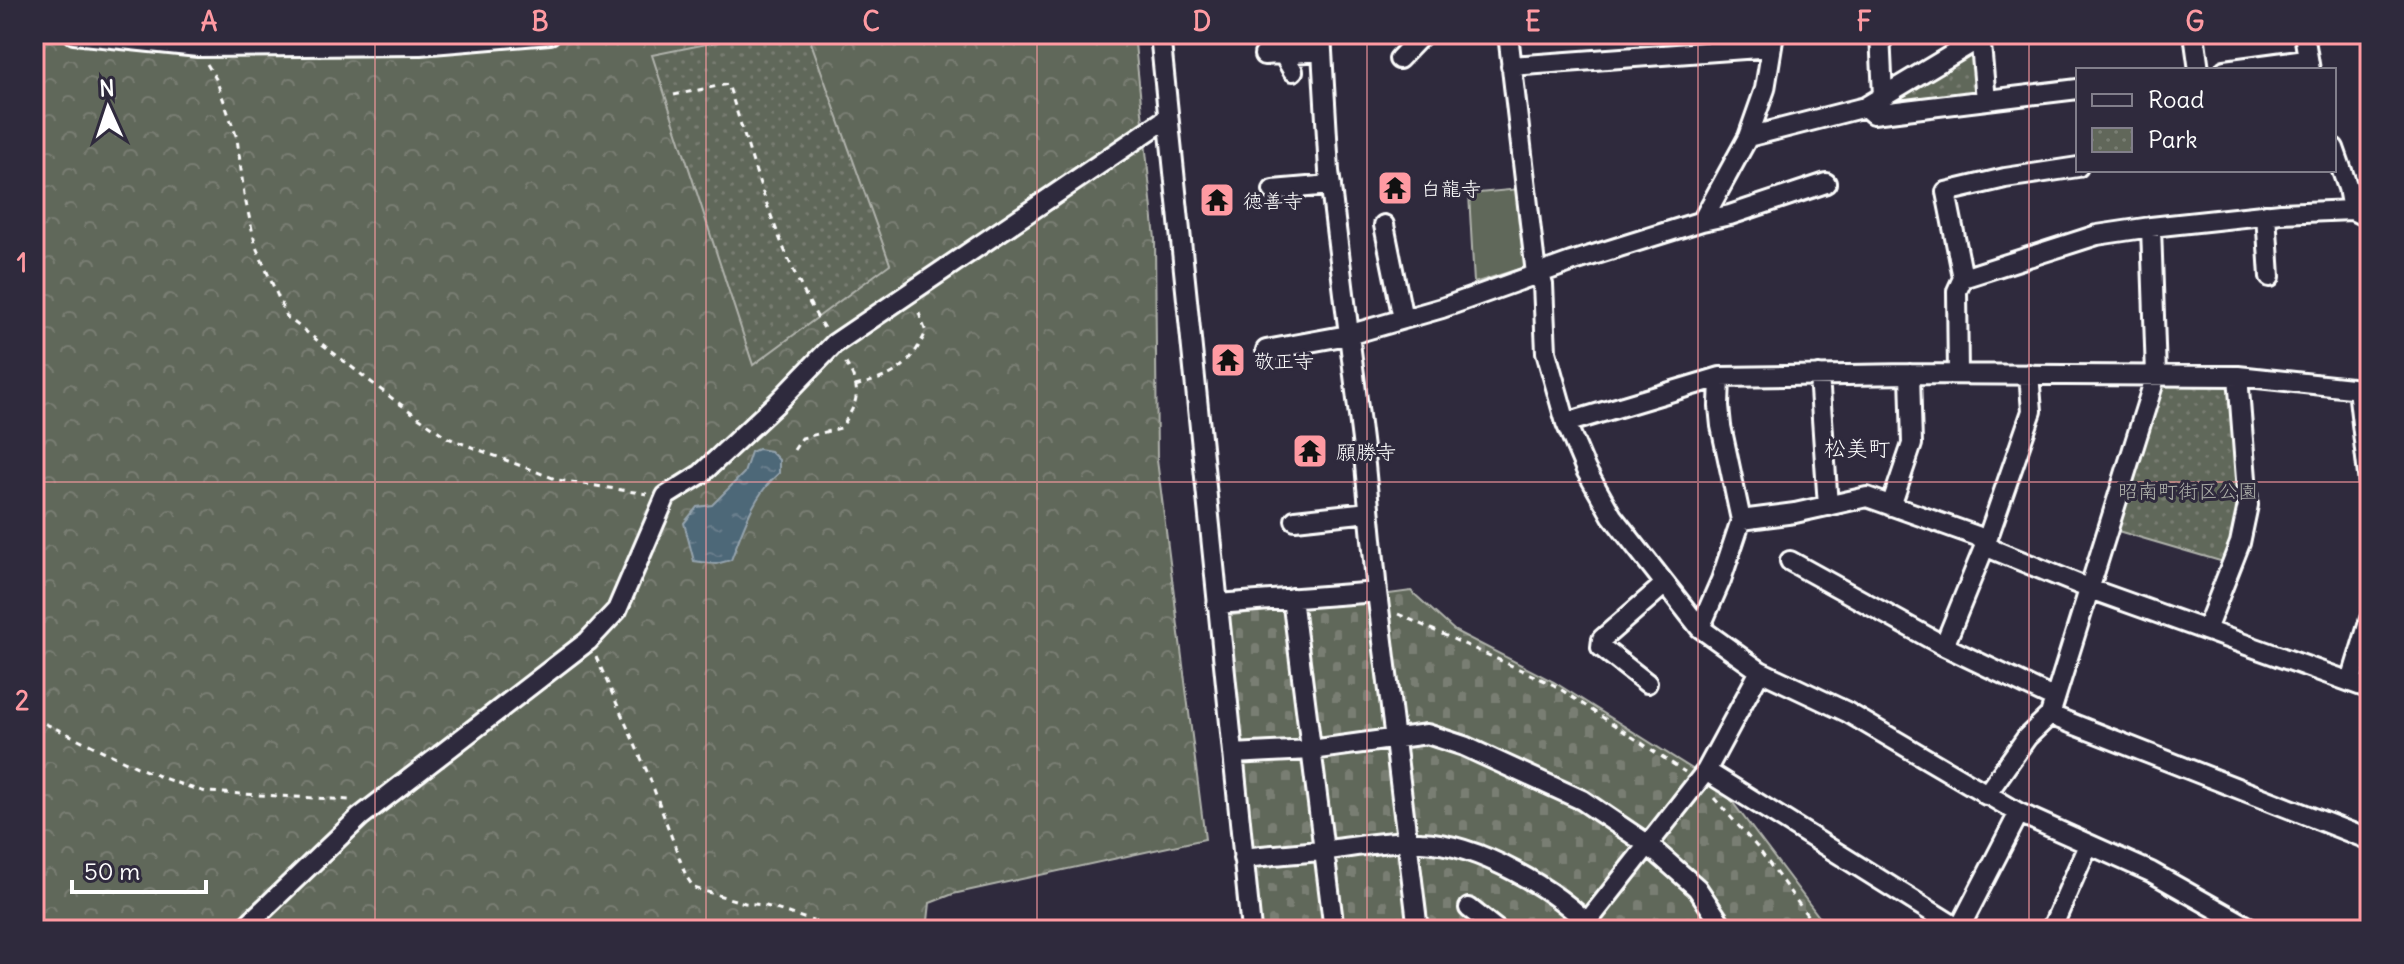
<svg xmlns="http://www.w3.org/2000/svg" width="2404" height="964" viewBox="0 0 2404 964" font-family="Delius,'Klee One',sans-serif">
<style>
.green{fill:#61675a;stroke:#b0b3ac;stroke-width:2}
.forest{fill:url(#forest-crowns);stroke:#b0b3ac;stroke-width:2}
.cemetery{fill:url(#cemetery-stones);stroke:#b0b3ac;stroke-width:2}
.park{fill:url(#park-dots);stroke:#b0b3ac;stroke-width:2}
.water{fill:url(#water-ripples);stroke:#95a4ae;stroke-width:2}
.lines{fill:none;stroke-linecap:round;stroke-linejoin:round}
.minor-casing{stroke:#fff;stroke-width:24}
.path{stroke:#fff;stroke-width:3;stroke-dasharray:6 6;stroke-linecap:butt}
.minor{stroke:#2f2a3d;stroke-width:18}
.grid{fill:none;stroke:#ff9aa2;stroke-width:2;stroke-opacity:0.55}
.labels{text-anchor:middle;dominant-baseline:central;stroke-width:6;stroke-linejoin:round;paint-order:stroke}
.poi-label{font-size:20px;fill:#fff;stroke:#2f2a3d;text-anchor:start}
.park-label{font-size:20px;fill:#b0b3ac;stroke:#2f2a3d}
.neighbourhood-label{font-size:22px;fill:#fff;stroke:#2f2a3d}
.neatline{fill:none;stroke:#ff9aa2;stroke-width:3}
.grid-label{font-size:26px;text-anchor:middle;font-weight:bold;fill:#ff9aa2}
</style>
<defs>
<pattern id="forest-crowns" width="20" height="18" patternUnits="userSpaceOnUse" patternTransform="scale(2)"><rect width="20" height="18" fill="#61675a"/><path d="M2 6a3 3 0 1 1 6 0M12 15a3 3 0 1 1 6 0" fill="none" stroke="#797e73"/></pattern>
<pattern id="cemetery-stones" width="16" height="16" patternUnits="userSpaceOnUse" patternTransform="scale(2)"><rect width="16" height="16" fill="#61675a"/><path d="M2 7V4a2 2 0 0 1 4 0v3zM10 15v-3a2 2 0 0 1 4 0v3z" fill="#797e73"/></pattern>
<pattern id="park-dots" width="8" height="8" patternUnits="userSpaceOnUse" patternTransform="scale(2)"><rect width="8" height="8" fill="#61675a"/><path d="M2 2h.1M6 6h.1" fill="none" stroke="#797e73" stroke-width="1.8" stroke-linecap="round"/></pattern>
<pattern id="water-ripples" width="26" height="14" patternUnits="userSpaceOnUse" patternTransform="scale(2)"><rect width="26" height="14" fill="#4e6778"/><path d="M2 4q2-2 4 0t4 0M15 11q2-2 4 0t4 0" fill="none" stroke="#697e8c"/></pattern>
</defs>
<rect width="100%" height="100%" fill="#2f2a3d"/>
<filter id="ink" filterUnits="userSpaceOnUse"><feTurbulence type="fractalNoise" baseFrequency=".0125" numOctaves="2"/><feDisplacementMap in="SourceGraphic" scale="16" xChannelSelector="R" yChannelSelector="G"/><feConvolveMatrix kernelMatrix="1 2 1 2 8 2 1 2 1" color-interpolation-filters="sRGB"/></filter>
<g filter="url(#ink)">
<path class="green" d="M1519,189L1525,267L1474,283L1469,194Z"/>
<path class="forest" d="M34,34H1134L1155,239L1157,460L1205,839L953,894L930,903L927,930H34Z"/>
<path class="cemetery" d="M1411,591L1455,631L1554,682L1721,787L1829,930H1258L1218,617Z"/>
<path class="park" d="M756,34H808L890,264L753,365L652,55Z
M1978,46L1981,96L1882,104Z
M2164,382L2233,383L2248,505L2227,563L2118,531Z"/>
<path class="water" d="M758,449L770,451L779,460V473C753,495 743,529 731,560L716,564L694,561L684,523L697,507L712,505L744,473L751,452Z"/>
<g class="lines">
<defs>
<path id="minor" d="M74,34L198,47L420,45L550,34
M1160,34L1251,930
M1321,34L1329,171L1365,465L1377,592L1418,930
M1508,34L1536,274L1543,284L1546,352L1566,423L1586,470L1612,516L1700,628L1760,671L1847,712L2019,813L2151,872L2254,930
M1880,34L1883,96
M1980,34L1986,100
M2194,34L2199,70
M2304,34L2310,70
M1283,54L1293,71
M1264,55L1322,51
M1399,59L1423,34
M1511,66L1772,47
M2225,70L2306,59
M1865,107L1873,114L2078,89
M1748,137L1865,107L1980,38L1996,34
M2334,148L2348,188L2352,210L2370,219
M1273,190L1331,185
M2352,210L2281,213L2151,227L2156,375L2050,715L2370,840
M2266,214L2270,277
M1702,221L1730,215L1826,183
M1384,225L1403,319
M1963,278L2097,235L2151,227
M1266,350L1348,335L1442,308L1571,262L1702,221L1748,137L1765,89L1774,34
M1958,374L1957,291L1963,278L1946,192L2005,178L2078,167
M1819,375L1828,506
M2358,389L2370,493
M1566,423L1720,377
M1891,506L1912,444L1910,374
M1295,520L1369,512
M1741,520L1795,513L1867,497L1977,536L1994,550L2090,589L2370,689
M1790,561L1944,646L2055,699
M1292,598L1334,930
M1217,604L1377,592
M1700,628L1721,580L1741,520L1721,426L1719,406L1720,377L1910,374L2238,376L2370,390
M2206,630L2240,543L2248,505L2238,376
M1944,646L1986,543L2032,411L2029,374
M1760,671L1706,771L1959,929L2019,813
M2351,681L2370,619
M1647,683L1601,647L1602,639L1665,584
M1233,754L1311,750L1427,734L1464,746L1582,800L1647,844L1697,888L1725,930
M1986,795L2027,737L2050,715
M1243,858C1271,855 1300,853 1329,850C1359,846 1391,840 1421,842C1478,844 1556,889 1594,930
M1469,908L1497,930
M242,930L360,817L588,641L617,610L666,496L701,474L779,401L834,344L1166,119
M1581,930L1706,771
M2051,930L2088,845"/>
</defs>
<use href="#minor" class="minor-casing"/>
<path class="path" d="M207,64L216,79L237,138L244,194L256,247L287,317L393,399L448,438L558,480L647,494
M674,95L728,84C755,168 778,254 825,330
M855,386C894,376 908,370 926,332L917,308
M794,450L802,438L841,428C860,399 862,390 844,360
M1398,614L1554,685L1685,772
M596,657L649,776L686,876L694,888L745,903L763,905L841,930
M34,719C92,743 145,776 206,792L350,800
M1714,798L1757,847L1818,930"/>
<use href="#minor" class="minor"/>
</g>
</g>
<path class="grid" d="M375,34V930M706,34V930M1037,34V930M1367,34V930M1698,34V930M2029,34V930M34,482H2370"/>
<defs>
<symbol id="temple-square" viewBox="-11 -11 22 22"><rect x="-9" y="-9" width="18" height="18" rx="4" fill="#ff9aa2" stroke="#2f2a3d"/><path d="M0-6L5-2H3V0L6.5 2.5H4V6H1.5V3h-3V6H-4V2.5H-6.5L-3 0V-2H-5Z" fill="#111"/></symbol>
</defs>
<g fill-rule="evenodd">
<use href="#temple-square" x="1375" y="168" width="40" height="40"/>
<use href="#temple-square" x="1197" y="180" width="40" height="40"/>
<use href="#temple-square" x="1208" y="340" width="40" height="40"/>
<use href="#temple-square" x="1290" y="431" width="40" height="40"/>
</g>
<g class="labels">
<g class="poi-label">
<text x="1421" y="188">白龍寺</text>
<text x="1243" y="200">徳善寺</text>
<text x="1254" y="360">敬正寺</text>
<text x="1336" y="451">願勝寺</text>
</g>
<g class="park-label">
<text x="2188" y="490">昭南町街区公園</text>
</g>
<g class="neighbourhood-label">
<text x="1857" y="448">松美町</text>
</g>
</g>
<rect width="2404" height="964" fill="none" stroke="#2f2a3d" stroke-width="88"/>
<rect x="2076" y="68" width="260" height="104" fill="#2f2a3d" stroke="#827f8b" stroke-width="2"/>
<rect x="2092" y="94" width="40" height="12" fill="#2f2a3d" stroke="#827f8b" stroke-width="2"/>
<text x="2148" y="108" font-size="24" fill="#ffffff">Road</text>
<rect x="2092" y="128" width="40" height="24" fill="url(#park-dots)" stroke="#827f8b" stroke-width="2"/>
<text x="2148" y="148" font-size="24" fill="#ffffff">Park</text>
<g transform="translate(108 108) rotate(357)" stroke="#2f2a3d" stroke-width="6" paint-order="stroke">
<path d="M0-6L14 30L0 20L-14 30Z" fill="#ffffff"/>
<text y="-12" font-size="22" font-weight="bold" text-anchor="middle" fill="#ffffff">N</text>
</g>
<path d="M72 880v12h134v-12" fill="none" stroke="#ffffff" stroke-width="4"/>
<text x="84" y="880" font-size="24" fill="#ffffff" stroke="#2f2a3d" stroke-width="6" paint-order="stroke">50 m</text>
<rect x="44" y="44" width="2316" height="876" class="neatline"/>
<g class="grid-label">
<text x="209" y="31">A</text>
<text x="540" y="31">B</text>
<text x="871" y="31">C</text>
<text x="1202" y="31">D</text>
<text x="1533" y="31">E</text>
<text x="1864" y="31">F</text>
<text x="2195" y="31">G</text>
<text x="22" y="272">1</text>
<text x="22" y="710">2</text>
</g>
</svg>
